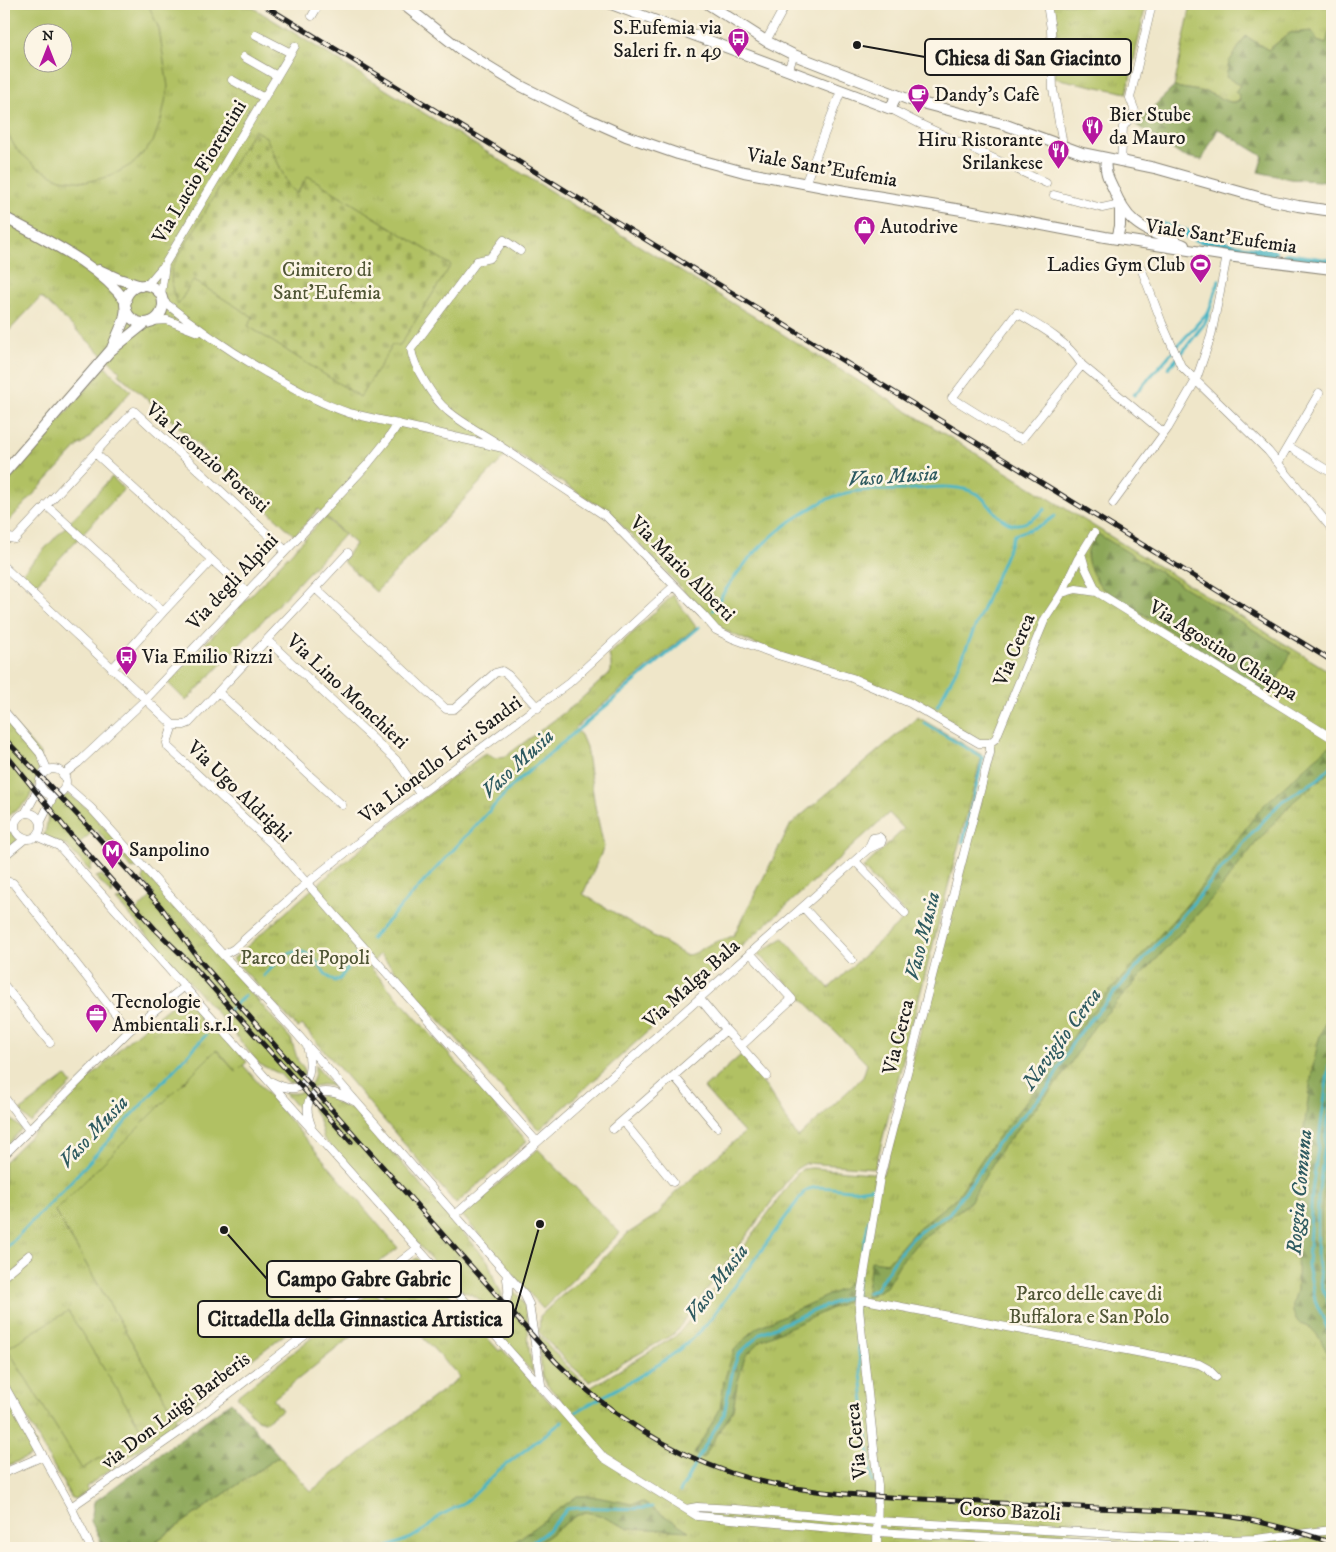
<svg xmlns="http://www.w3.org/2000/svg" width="1336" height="1552" viewBox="0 0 1336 1552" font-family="'IM FELL DW Pica',serif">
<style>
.grass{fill:url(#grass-tufts);stroke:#666e40;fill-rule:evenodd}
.forest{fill:url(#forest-firs);stroke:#54623a}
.cemetery{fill:url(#cemetery-stones);stroke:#666e40}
.garden{fill:#b1c163;stroke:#666e40;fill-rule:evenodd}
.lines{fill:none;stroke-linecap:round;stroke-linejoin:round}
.stream{stroke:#49b6c5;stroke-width:3}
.canal{stroke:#49b6c5;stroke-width:10}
.street-casing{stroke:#868172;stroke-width:9}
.secondary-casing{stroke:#868172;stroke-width:12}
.street{stroke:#fff;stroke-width:8}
.secondary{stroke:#fff;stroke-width:10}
.rail-casing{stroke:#1c1c1c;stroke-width:5}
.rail{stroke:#fcf5e5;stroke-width:3;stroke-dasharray:9;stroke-linecap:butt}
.labels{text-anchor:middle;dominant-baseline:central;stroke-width:5;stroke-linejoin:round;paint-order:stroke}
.poi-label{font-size:20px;fill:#1c1c1c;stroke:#fcf5e5;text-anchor:start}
.street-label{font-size:20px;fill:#1c1c1c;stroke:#fcf5e5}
.park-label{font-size:20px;fill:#505635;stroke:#fcf5e5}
.water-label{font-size:21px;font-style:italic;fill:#2e5a60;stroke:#fcf5e5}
.leader{fill:none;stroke:#1c1c1c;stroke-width:2}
.callout-dot{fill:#1c1c1c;stroke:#fcf5e5;stroke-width:2}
.callout{fill:#fcf5e5;stroke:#1c1c1c;stroke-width:2}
.callout-label{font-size:21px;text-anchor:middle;font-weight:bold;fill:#1c1c1c}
</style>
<defs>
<pattern id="grass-tufts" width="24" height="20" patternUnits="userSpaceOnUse" patternTransform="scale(1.25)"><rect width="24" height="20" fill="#b1c163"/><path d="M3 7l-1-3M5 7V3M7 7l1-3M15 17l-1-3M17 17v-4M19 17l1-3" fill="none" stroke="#98a555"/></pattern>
<pattern id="forest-firs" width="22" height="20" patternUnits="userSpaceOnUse" patternTransform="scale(1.25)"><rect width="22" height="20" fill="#8ca759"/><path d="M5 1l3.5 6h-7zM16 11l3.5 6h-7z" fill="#728749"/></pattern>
<pattern id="cemetery-stones" width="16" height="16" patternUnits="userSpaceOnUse" patternTransform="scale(1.25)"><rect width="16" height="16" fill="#b1c163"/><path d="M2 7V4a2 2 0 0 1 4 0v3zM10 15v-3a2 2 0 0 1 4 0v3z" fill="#98a555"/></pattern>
</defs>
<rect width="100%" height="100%" fill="#fcf5e5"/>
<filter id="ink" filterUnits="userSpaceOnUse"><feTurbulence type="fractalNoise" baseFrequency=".02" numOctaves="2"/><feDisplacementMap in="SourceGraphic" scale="10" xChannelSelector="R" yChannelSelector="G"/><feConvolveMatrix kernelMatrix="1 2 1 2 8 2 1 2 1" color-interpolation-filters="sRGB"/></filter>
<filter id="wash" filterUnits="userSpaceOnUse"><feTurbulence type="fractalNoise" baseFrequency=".0096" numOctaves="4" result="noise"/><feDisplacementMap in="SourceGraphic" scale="20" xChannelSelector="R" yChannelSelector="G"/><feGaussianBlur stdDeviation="1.12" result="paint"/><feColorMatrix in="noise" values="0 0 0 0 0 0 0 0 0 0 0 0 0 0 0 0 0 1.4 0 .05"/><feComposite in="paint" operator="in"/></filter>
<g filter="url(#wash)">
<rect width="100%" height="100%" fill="#efe6c9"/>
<path class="grass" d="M4,4H247L1332,673V1548H146L279,1456L311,1491L460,1377L376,1288L417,1258L499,1351L502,1349L554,1407L563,1402L547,1385L542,1375L538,1334L565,1364L590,1388L677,1335L695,1314L795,1176L802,1169L812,1168L883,1174L994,750L914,703L777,653L718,628L701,614L677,583L610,513L511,450L376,592L343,561L355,544L318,509L295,536L179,427L118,374L120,371L41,297L4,336ZM32,32H62V62H32Z
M1051,4H1146L1127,93L1054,78L1057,33Z
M1191,4H1332V30L1329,32L1327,44L1290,33L1268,50L1246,36L1239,95L1241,99L1236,102H1230L1206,92L1174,87Z
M105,367L131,391L82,445L80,444L6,524L4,522V485Z
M673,595L696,627L575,728L581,735L586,747L595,806L604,847L583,894L685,955C697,955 701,948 711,944C718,940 726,940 734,935L791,824L918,717L982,755L875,1168L806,1163L795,1170L675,1333L590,1382L568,1363L539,1332L540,1316L560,1297L587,1275L627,1234L658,1214L674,1194L744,1133L704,1088L741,1055L768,1090L798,1138L863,1077L867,1064L758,954L783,938L829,988L907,916L863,868L904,829L889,813L539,1130L380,954L369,966L527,1141L456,1204L302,1025L298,1028L233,959L319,883L424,798L486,753L494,758L506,756L573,706L611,672V663L609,655Z
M4,713L40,754C40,769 37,786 28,799C23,807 11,813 4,819Z
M69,794L87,808L119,844L111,846L96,829L77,845L92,863L90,871L67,846L44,836C51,816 42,804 69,794Z
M11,832L18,840L4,851V838Z
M123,849L140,867L132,869L122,857Z
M144,872L183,914L291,1039L298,1061L304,1068V1076L300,1082L288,1083L280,1074L259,1064L230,1028L116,900L123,899L135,912L154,894L143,880Z
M102,875L113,888L112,895L96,877Z
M182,997L191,998L247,1062L236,1072L217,1050L55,1211L176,1417L177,1422L86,1487L88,1491L75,1499L71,1497L4,1378V1296L8,1291L4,1284V1162L130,1039Z
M315,1065L333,1087C314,1079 301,1094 302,1113L284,1092C304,1097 316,1086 315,1065Z
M321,1095L330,1097L336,1103L357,1112L488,1261L495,1282L501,1292L502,1299L494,1306L485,1304L476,1297L457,1288L324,1139L318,1117L313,1110V1102Z
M373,1290C385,1305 401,1312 381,1328L374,1319L273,1399L282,1410L265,1422L257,1420L237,1396Z
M513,1292H515C531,1306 527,1328 529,1347C529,1356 532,1365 534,1374L481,1316C499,1320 512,1311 513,1292Z
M4,1385L37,1446L31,1456L4,1467Z"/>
<path class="forest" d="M1332,30V182L1290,179L1258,172L1263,156L1218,129L1202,160L1182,156L1135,124L1174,87L1206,92L1230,102H1236L1240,100L1239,95L1235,92L1240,85L1226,77L1229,62L1246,36L1268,50L1290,33L1312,31L1317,41L1326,44L1329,32Z
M1098,534L1291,653L1269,694L1102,588C1095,578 1085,564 1088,551C1089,545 1095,539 1098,534Z
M1329,746L1332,749V770L1294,801L1255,844L1217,893L1094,1027L1061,1078L1002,1148L970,1202L920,1240L900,1263L886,1287L866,1298L871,1261L887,1263L917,1229L957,1197L990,1147L1052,1068L1086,1018L1189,902L1262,807Z
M1332,1002V1150L1322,1207V1257L1328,1292L1332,1302V1364C1325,1349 1318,1326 1299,1323C1289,1311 1293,1304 1297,1290L1298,1184L1303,1136L1312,1072L1318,1042Z
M853,1279L852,1299L762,1340L745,1357L737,1384L733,1410L703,1458L694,1454L720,1409L724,1381L734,1350L756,1328L842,1289Z
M231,1402L279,1456L146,1548H104L91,1521L94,1502Z
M577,1496H591L632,1504L642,1502L689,1531L627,1528L599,1515L585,1512L574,1517L532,1548H503L513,1543Z"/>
<path class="cemetery" d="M254,130L266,137L289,187L297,193L308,176L451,265L400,345L390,346V350L360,397L248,326L253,317L193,280L178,305C172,292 170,281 172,267Z"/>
<path class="garden" d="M4,4H148L159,29L168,87L162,117L153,142L134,163L111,176L86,182L60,179L37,167L17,150L4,128ZM62,32V62H32V32Z
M112,477L124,489L36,584L23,572Z
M325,517L344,535L186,701L168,683Z
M216,1050L236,1072L243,1065L398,1248L176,1417L55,1211Z
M66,1076L72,1084L31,1123L20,1111Z
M11,1119L22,1129L4,1148V1124Z
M538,1149L620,1233L543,1309L462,1215Z
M68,1311L143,1432L82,1469L7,1348Z"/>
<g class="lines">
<path class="stream" d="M1168,368L1181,354L1206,321L1219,280
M1134,395L1207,313
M713,610C737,569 765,536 805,512C817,504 829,497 843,494C862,488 884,491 903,490C925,488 950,484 971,491C988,497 996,521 1012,524C1025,526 1037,517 1045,509
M937,706L959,665L1014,535L1042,525L1055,516
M924,723L983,758L963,842
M371,939L515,783L699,627
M264,976C279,960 295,939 316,961C322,968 325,977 334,981L340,979L356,955
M226,1014L245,995
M1332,1044L1312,1192L1308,1265L1315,1300L1332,1339
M1332,1088L1318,1197L1317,1259L1322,1287L1332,1313
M869,1220L856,1285L854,1303L872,1482
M4,1250L63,1190L206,1035
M867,1293L876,1289L898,1255L912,1238L926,1227L948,1215L983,1167L996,1145L1049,1087L1073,1042L1087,1024L1182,916L1250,835L1282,801L1317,780L1332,766
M576,1412C621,1385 671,1364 707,1324L805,1191C817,1183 838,1190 852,1190C860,1190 868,1188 876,1187V1185
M680,1492L703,1449L724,1414L733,1369L738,1355L761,1333L835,1302L856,1295
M385,1548L411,1538L427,1528L439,1516L459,1506L472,1497L500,1469L562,1422
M522,1548C540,1539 555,1525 567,1509C596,1504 624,1512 652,1507"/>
<path class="canal" d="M1152,224L1238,249L1273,254
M1287,257L1332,264"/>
</g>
</g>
<g filter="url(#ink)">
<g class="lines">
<defs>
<path id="street" d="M1047,4L1051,29L1053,89L1062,139L1061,145
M312,16L319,4
M256,35L291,53
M766,41L786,4
M244,57L277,76
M788,70L794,55
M232,80L264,98
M891,109L922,125L1046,183
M1121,162L1123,127L1135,111L1130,98L1152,4
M805,184L841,91
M1054,195L1102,208L1120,204
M1141,268L1162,323L1181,366L1268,451L1332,529
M147,285L165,264L295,46
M161,295L165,264
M163,301C196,328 230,351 267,373C294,388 319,403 349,413L503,448L607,517L702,614L716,630L732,638L778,655L852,678L910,703L979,743H990
M151,321L167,320L198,332
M1082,365L1022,439L1013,436L952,398L1017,313C1041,327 1067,341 1082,365L1164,433
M500,445C483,434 463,424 448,411C434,400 413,366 411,349L477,261L490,258L504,240L520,251
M1288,446L1332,473
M95,453L247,592
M1278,463L1319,393
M1113,503L1168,428L1196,380L1211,336L1227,256
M46,505L163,612L212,560
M4,537L15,539L134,411L285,550
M1081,553L1085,567L1097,592
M4,567L173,725L167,743L168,747L272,844L537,1142
M315,588L446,709H454L495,673L502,671L508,675L538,708
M1062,593L1076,589L1097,592L1332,738
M267,640L396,760L420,794
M112,669L163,612
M218,692L342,805
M4,711L40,753L48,771
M173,725H184L189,723L348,553
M40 782a13 13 0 1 1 26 0a13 13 0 1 1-26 0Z
M63,775L78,763L145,700L367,465L388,439L398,424
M65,785L91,808L223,955L297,1034L524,1294L529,1304L541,1384
M26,812L40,786
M15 826a13 13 0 1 1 26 0a13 13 0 1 1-26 0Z
M41,821L54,795
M4,833L15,823
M36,836L59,846L561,1409L604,1458L697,1516L877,1532L1169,1548
M4,856L26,838
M855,861L905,913
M4,881L13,883L129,1031
M803,907L852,960
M223,955L234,949L307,883L420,794L569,683L674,586
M4,985L50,1043
M726,1030L767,1076
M741,1046L792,999L750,953
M674,1076L717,1127
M272,1082C307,1100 314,1075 307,1046
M4,1097L29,1130
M623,1121L673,1182
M311,1125C297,1087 329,1086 354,1101
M613,1129L726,1030L700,999
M4,1155L129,1031L185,986
M455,1215L868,849L881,843L882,840L879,837L873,838L868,849
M4,1276L29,1255
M860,1299L1199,1364L1208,1369L1216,1377
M472,1306C486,1313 505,1312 508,1294C509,1287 507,1280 506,1273
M4,1385L70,1505L91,1548
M4,1473L43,1456
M71,1507L182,1430L418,1248
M686,1509L697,1507L735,1509L877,1521L1228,1540L1255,1539L1332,1530
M877,1548L878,1486L859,1309L860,1299L880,1177L990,753V743L996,738L1045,619L1062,593L1078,559L1094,533
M1316,1548L1332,1547"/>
<path id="secondary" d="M403,4L460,49L519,85L581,116L626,136L678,154L744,172L845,191L968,211L1105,237L1227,256L1332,269
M611,4L891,109L896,95
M708,4L766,41L794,55L910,100L1006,125L1082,153L1155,168L1265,199L1298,206L1332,211
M1106,158C1104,170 1108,178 1113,188C1118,200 1124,213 1134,221C1148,233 1168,238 1184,245
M4,217C45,240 99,264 126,302
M1117,239L1120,226V204
M99,270L119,279L141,286
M125 304a19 19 0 1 1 38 0a19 19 0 1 1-38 0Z
M112,348L124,320L126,308
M4,473L110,351L145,323"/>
</defs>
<use href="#street" class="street-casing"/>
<use href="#secondary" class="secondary-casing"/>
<use href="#street" class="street"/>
<use href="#secondary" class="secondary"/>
<defs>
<path id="rail" d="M262,4L1332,661
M4,738L86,824L161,907L201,962L556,1362C606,1411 664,1450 731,1473C793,1493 857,1495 922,1499C980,1502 1039,1505 1098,1508C1147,1510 1197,1511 1245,1519C1275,1525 1304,1533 1332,1543
M4,752L71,835L155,929L195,968L351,1142"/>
</defs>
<use href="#rail" class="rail-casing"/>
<use href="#rail" class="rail"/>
</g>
</g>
<defs>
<symbol id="bus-pin" viewBox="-11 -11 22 30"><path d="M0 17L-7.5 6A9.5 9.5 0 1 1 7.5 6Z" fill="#b5179e" stroke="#fcf5e5"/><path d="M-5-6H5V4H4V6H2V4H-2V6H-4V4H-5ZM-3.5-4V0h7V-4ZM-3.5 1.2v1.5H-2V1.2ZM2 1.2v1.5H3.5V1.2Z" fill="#fff"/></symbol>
<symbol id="cafe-pin" viewBox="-11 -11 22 30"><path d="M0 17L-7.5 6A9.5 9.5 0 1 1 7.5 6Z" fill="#b5179e" stroke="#fcf5e5"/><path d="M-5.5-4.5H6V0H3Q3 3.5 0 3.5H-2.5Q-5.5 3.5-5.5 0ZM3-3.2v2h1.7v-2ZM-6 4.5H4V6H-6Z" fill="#fff"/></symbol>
<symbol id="restaurant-pin" viewBox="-11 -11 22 30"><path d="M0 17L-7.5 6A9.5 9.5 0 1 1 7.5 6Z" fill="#b5179e" stroke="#fcf5e5"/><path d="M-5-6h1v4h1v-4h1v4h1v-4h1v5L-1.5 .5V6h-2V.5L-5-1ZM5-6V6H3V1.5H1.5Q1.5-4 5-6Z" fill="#fff"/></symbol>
<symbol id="shop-pin" viewBox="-11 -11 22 30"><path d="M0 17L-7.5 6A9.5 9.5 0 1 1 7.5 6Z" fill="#b5179e" stroke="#fcf5e5"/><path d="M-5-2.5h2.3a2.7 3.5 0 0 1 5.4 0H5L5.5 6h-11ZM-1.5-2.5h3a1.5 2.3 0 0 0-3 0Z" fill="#fff"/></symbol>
<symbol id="stadium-pin" viewBox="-11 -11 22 30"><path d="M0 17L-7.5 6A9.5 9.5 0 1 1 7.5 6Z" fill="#b5179e" stroke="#fcf5e5"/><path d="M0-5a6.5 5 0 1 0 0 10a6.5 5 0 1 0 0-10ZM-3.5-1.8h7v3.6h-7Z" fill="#fff"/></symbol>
<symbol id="metro-pin" viewBox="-11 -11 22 30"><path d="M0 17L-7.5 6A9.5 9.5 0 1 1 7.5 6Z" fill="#b5179e" stroke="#fcf5e5"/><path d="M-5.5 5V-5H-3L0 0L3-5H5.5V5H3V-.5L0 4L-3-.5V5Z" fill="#fff"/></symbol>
<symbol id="office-pin" viewBox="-11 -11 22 30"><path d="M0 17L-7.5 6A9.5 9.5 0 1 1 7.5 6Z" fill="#b5179e" stroke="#fcf5e5"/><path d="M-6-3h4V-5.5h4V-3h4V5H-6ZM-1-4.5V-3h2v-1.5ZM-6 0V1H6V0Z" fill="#fff"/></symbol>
</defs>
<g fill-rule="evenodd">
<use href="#bus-pin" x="726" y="26" width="25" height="34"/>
<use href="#cafe-pin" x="906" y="82" width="25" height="34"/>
<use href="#restaurant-pin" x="1080" y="114" width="25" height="34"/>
<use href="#restaurant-pin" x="1046" y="138" width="25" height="34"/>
<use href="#shop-pin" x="852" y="214" width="25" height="34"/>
<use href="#stadium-pin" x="1188" y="252" width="25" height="34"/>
<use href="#bus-pin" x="114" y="644" width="25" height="34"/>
<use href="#metro-pin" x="100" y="838" width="25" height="34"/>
<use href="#office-pin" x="84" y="1002" width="25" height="34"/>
</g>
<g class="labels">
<g class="poi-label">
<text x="722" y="28" text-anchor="end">S.Eufemia via<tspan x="722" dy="23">Saleri fr. n 49</tspan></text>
<text x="934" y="95">Dandy's Cafè</text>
<text x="1109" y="115">Bier Stube<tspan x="1109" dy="23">da Mauro</tspan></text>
<text x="1043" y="140" text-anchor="end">Hiru Ristorante<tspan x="1043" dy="23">Srilankese</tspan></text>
<text x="880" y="227">Autodrive</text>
<text x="1185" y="265" text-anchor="end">Ladies Gym Club</text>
<text x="142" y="657">Via Emilio Rizzi</text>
<text x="129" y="850">Sanpolino</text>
<text x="112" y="1002">Tecnologie<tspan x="112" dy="23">Ambientali s.r.l.</tspan></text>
</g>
<g class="street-label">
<text transform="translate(822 168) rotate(10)">Viale Sant'Eufemia</text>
<text transform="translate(200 172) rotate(-59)">Via Lucio Fiorentini</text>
<text transform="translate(1221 237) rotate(8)">Viale Sant'Eufemia</text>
<text transform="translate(207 458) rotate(41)">Via Leonzio Foresti</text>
<text transform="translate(682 569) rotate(45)">Via Mario Alberti</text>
<text transform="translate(233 582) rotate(-47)">Via degli Alpini</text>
<text transform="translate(1015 650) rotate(-67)">Via Cerca</text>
<text transform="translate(1223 651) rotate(32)">Via Agostino Chiappa</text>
<text transform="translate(347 692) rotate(43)">Via Lino Monchieri</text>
<text transform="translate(441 760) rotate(-37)">Via Lionello Levi Sandri</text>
<text transform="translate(239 792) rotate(44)">Via Ugo Aldrighi</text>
<text transform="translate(692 984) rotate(-42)">Via Malga Bala</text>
<text transform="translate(899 1037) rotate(-76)">Via Cerca</text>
<text transform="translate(176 1411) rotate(-37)">via Don Luigi Barberis</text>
<text transform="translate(857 1441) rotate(-96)">Via Cerca</text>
<text transform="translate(1010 1512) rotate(3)">Corso Bazoli</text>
</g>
<g class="park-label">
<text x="327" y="270">Cimitero di<tspan x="327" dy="23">Sant'Eufemia</tspan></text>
<text x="305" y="958">Parco dei Popoli</text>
<text x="1089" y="1294">Parco delle cave di<tspan x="1089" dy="23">Buffalora e San Polo</tspan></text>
</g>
<g class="water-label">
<text transform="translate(893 477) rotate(-4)">Vaso Musia</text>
<text transform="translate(518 764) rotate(-43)">Vaso Musia</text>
<text transform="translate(923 936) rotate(-76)">Vaso Musia</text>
<text transform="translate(1062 1039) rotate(-54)">Naviglio Cerca</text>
<text transform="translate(94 1132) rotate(-47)">Vaso Musia</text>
<text transform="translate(1300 1192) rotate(-85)">Roggia Comuna</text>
<text transform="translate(717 1283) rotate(-53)">Vaso Musia</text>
</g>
</g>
<path class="leader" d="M857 45L925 57M224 1230L267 1279M540 1224L513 1319"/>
<g class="callout-dot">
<circle cx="857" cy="45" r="5"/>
<circle cx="224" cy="1230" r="5"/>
<circle cx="540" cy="1224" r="5"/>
</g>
<g class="callout">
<rect x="925" y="39" width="206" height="36" rx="5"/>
<rect x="267" y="1261" width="194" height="36" rx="5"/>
<rect x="198" y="1301" width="315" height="36" rx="5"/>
</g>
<g class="callout-label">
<text x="1028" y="65">Chiesa di San Giacinto</text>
<text x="364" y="1286">Campo Gabre Gabric</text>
<text x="355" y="1326">Cittadella della Ginnastica Artistica</text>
</g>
<rect width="1336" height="1552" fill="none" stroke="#fcf5e5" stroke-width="20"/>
<g transform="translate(48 48)"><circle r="24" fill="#fcf5e5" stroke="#a29e95"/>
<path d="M0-4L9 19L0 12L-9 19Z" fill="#b5179e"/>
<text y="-8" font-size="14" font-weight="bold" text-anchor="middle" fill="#1c1c1c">N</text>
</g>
</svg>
